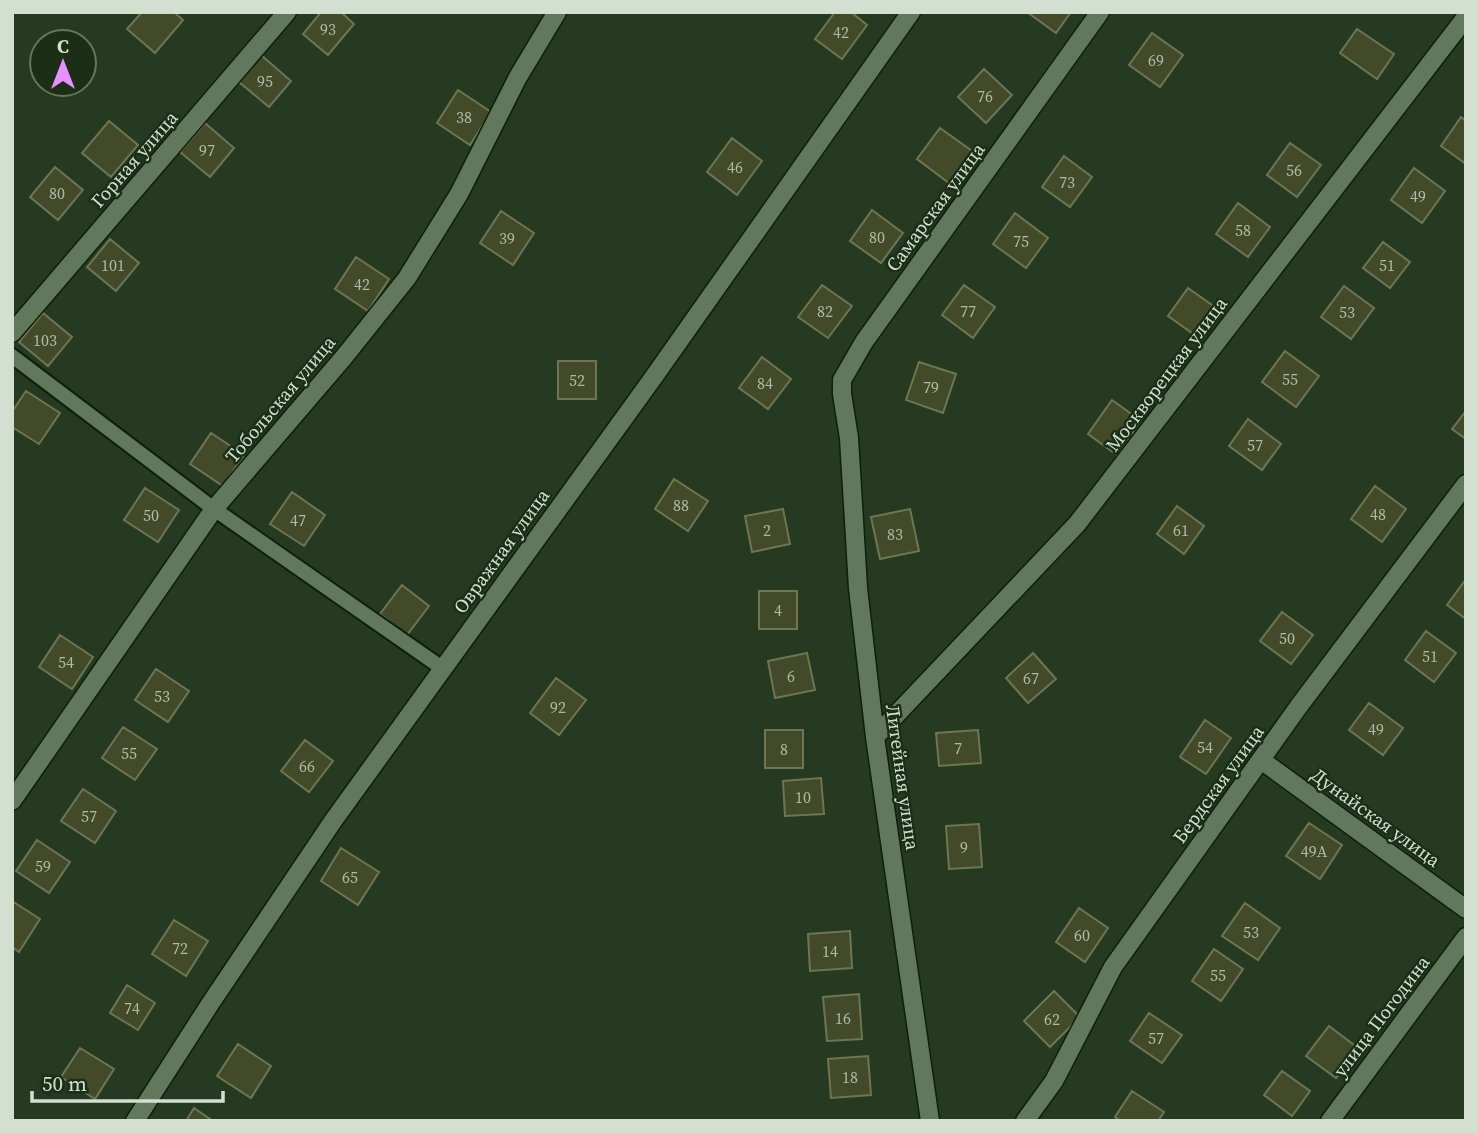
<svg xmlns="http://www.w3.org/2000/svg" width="1478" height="1133" viewBox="0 0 1478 1133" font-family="'Source Serif 4',serif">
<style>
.building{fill:#424a29;stroke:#6d7653;stroke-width:2}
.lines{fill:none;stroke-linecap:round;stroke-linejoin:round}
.service-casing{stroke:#0d2008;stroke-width:18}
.minor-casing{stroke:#0d2008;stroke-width:21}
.service{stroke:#61785c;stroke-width:14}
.minor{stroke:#61785c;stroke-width:18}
.labels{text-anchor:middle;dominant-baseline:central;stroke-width:5;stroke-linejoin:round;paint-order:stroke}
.number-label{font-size:16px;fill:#afbaa6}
.street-label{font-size:19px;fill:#d3e0d0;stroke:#1b2f16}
</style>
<rect width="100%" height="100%" fill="#253a20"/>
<path class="building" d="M142,12H174L183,20L155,53L127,29Z
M321,12H341L354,24L328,55L303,34Z
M835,12H851L867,25L842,59L815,39Z
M1027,12H1071L1056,33Z
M1357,29L1394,54L1377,79L1340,53Z
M1152,33L1183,55L1160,87L1129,65Z
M261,55L291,81L269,107L239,82Z
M984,69L1012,95L986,123L958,97Z
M458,90L491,112L470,145L437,123Z
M1461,117L1466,121V164L1441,146Z
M109,121L138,145L111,177L82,153Z
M205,123L234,148L210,177L180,152Z
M940,128L972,151L949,183L917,159Z
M732,138L762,161L737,195L707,172Z
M1290,143L1321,165L1297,197L1267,175Z
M1064,156L1092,177L1070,207L1042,187Z
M55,167L83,190L58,220L30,197Z
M1414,168L1445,191L1422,223L1391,200Z
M1238,203L1270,227L1248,257L1216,234Z
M872,210L903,233L881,263L850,241Z
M501,211L534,233L513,265L480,243Z
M1015,213L1048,238L1026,268L993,244Z
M110,239L139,263L116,291L87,267Z
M1383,242L1410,262L1390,288L1363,268Z
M356,257L389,279L368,311L335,289Z
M822,285L852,306L828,338L798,317Z
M964,285L995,307L973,338L942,315Z
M1344,286L1374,308L1351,339L1321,317Z
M1188,288L1219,310L1199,338L1168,316Z
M43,313L72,337L48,366L19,342Z
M1285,351L1319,376L1296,407L1262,382Z
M762,357L791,379L768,409L739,388Z
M558,361H596V399H558Z
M919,362L956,374L943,413L906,400Z
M26,391L60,413L39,444L12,427V412Z
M1112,400L1141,421L1117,455L1088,434Z
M1466,411V439L1452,429Z
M1248,419L1281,444L1262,470L1229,446Z
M211,433L244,455L223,486L190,464Z
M674,479L708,501L688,531L655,509Z
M1375,486L1406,509L1382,542L1351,519Z
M145,488L179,510L158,542L124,520Z
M292,492L325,515L304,546L270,524Z
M1177,506L1204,526L1184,554L1157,534Z
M783,509L790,544L752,552L745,516Z
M910,509L919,551L880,559L871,517Z
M1466,579V619L1447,605Z
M402,585L429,606L407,635L380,614Z
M759,591H797V629H759Z
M1282,612L1313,635L1291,664L1260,641Z
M1426,631L1456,653L1434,682L1405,660Z
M60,635L93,657L72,689L39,667Z
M807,653L815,690L775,698L768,661Z
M1033,653L1056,679L1028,703L1006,678Z
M156,669L189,691L168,722L135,700Z
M556,678L586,700L559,735L530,713Z
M1369,703L1403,728L1383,755L1349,730Z
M1205,720L1231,738L1206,774L1180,757Z
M123,727L157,749L135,780L102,758Z
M765,730H803V768H765Z
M978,730L981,763L939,766L936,733Z
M305,740L333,761L309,792L281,771Z
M821,778L824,814L785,816L783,781Z
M83,789L116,811L95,843L61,821Z
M1309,823L1342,845L1320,879L1286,856Z
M979,824L982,867L949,869L946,826Z
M37,840L70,862L49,893L16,871Z
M341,848L379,872L358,905L321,881Z
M12,901L40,919L19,952L12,947Z
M1245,903L1280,928L1258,960L1222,936Z
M1079,908L1108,928L1085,962L1056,942Z
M174,920L208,941L186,976L152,954Z
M850,931L852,968L810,971L808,934Z
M1214,949L1243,969L1221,1001L1192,981Z
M127,985L155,1003L138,1030L110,1013Z
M1054,991L1080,1017L1050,1047L1024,1021Z
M859,994L862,1039L827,1041L823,997Z
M1149,1013L1182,1035L1162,1063L1130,1041Z
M1329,1026L1358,1048L1336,1078L1306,1056Z
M238,1044L271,1066L251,1098L217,1076Z
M80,1048L114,1069L95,1099L61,1077Z
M868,1056L871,1095L831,1098L828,1059Z
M1282,1071L1310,1091L1292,1116L1264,1095Z
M1132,1091L1164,1112L1158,1121H1121L1115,1117Z
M194,1108L213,1121H186Z"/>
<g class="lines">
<defs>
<path id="service" d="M12,356L214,509L442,668"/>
<path id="minor" d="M12,333L287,12
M875,737L1077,524L1466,17
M1261,760L1466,909
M12,801L214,509L344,357L407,278L459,194L518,77L557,12
M135,1121L210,1004L333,821L653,378L911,12
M930,1121L875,737L858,588L849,438L842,394V380L864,342L1100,12
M1025,1121L1054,1081L1113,967L1299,706L1466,484
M1330,1121L1466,937"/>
</defs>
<use href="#service" class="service-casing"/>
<use href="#minor" class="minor-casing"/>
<use href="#service" class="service"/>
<use href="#minor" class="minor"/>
</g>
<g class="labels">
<g class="number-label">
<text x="328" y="29">93</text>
<text x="841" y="32">42</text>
<text x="1156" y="60">69</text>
<text x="265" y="81">95</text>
<text x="985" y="96">76</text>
<text x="464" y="117">38</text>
<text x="207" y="150">97</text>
<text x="735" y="167">46</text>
<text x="1294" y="170">56</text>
<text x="1067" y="182">73</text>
<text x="57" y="193">80</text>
<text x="1418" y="196">49</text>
<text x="1243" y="230">58</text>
<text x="877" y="237">80</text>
<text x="507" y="238">39</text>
<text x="1021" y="241">75</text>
<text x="113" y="265">101</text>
<text x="1387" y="265">51</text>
<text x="362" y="284">42</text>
<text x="825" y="311">82</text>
<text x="968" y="311">77</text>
<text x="1347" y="312">53</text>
<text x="45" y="340">103</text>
<text x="1290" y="379">55</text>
<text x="577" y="380">52</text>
<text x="765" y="383">84</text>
<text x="931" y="387">79</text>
<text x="1255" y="445">57</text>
<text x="681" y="505">88</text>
<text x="1378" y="514">48</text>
<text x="151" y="515">50</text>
<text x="298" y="520">47</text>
<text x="767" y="530">2</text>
<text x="1181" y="530">61</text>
<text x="895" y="534">83</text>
<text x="778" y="610">4</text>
<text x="1287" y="638">50</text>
<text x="1430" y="656">51</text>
<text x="66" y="662">54</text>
<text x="791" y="676">6</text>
<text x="1031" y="678">67</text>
<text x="162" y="696">53</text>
<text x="558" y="707">92</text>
<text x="1376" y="729">49</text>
<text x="1205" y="747">54</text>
<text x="958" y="748">7</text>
<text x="784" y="749">8</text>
<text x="129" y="753">55</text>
<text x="307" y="766">66</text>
<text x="803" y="797">10</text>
<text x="89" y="816">57</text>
<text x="964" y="847">9</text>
<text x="1314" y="851">49А</text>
<text x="43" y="866">59</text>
<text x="350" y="877">65</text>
<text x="1251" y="932">53</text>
<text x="1082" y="935">60</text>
<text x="180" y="948">72</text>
<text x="830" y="951">14</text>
<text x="1218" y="975">55</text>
<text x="132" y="1008">74</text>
<text x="843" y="1018">16</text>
<text x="1052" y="1019">62</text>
<text x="1156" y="1038">57</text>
<text x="850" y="1077">18</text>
</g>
<g class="street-label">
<text transform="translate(134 159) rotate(-49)">Горная улица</text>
<text transform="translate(935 207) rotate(-54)">Самарская улица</text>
<text transform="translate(1166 374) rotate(-53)">Москворецкая улица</text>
<text transform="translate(280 399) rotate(-50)">Тобольская улица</text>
<text transform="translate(501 551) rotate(-54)">Овражная улица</text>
<text transform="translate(903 777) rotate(82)">Литейная улица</text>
<text transform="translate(1218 784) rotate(-54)">Бердская улица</text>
<text transform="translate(1376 817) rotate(36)">Дунайская улица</text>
<text transform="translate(1381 1016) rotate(-53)">улица Погодина</text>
</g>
</g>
<rect width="1478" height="1133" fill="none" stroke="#d3e0d0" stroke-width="28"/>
<g transform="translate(63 63)"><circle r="33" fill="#1b2f16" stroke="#657660" stroke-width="2"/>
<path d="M0-5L12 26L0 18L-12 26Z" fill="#e98efe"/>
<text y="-10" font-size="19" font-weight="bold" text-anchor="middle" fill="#d3e0d0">С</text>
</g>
<path d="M32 1091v10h191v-10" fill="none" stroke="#d3e0d0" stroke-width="3.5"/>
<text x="42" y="1091" font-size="21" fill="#d3e0d0" stroke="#1b2f16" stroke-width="5" paint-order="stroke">50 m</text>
</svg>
